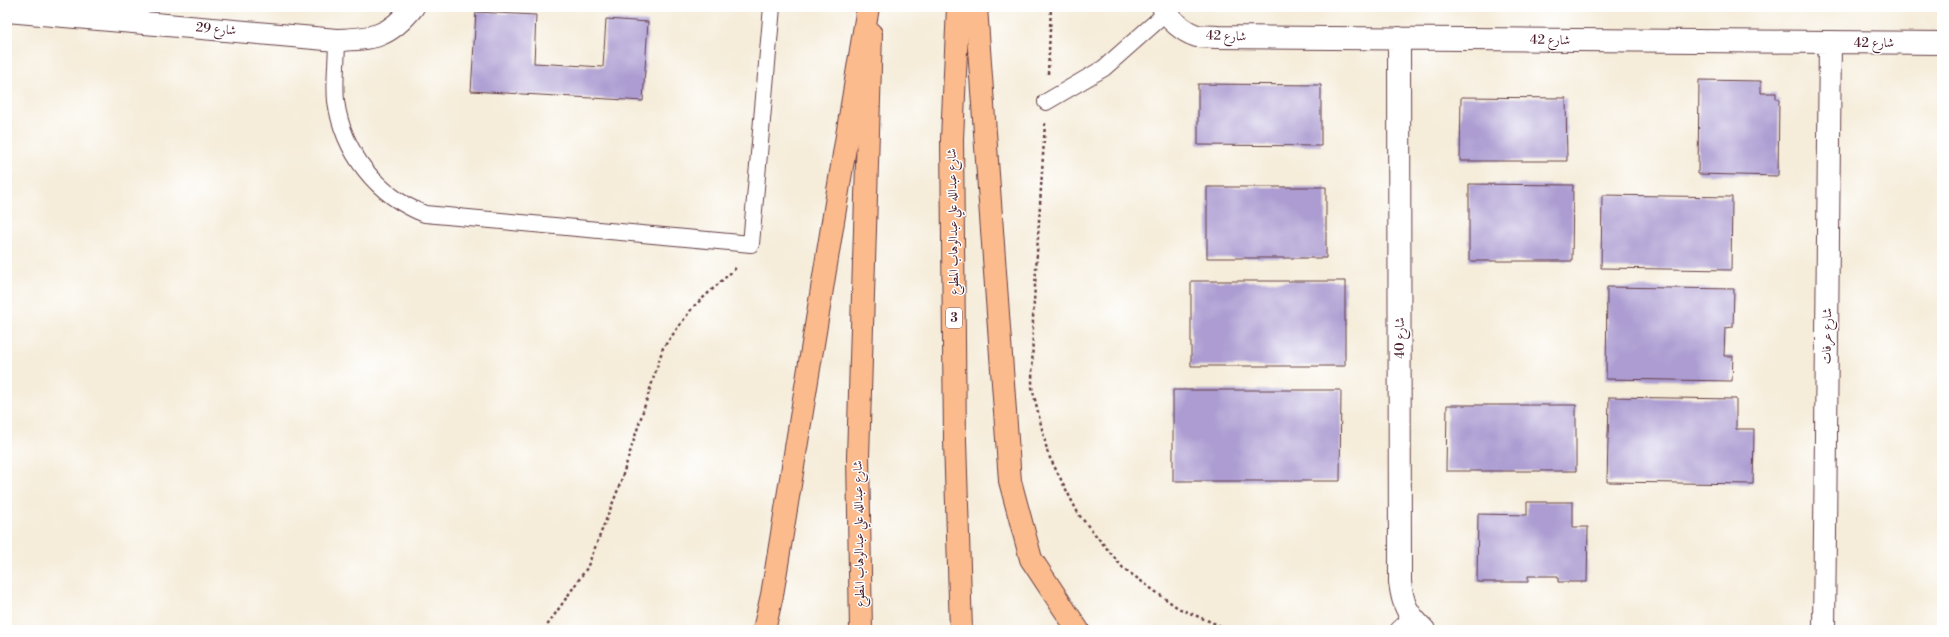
<svg xmlns="http://www.w3.org/2000/svg" width="1949" height="637" viewBox="0 0 1949 637" font-family="'Libre Bodoni',Amiri,serif">
<style>
.building{fill:#ac9cd1}
.lines{fill:none;stroke-linecap:round;stroke-linejoin:round}
.service-casing{stroke:#643e45;stroke-width:18}
.minor-casing{stroke:#643e45;stroke-width:24}
.primary-casing{stroke:#643e45;stroke-width:24}
.motorway-casing{stroke:#643e45;stroke-width:24}
.path{stroke:#643e45;stroke-width:2.5;stroke-dasharray:3 3;stroke-linecap:butt}
.service{stroke:#fff;stroke-width:16}
.minor{stroke:#fff;stroke-width:22}
.primary{stroke:#fbbb8d;stroke-width:22}
.motorway{stroke:#fbbb8d;stroke-width:22}
.labels{text-anchor:middle;dominant-baseline:central;stroke-width:3;stroke-linejoin:round;paint-order:stroke}
.shield{fill:#fff;stroke:#80626b;stroke-width:1}
.shield-label{font-size:12px;font-weight:bold;fill:#4a1f2b}
.street-label{font-size:13px;fill:#4a1f2b;stroke:#fff}
</style>
<rect width="100%" height="100%" fill="#fff"/>
<filter id="ink" filterUnits="userSpaceOnUse"><feTurbulence type="fractalNoise" baseFrequency=".025" numOctaves="2"/><feDisplacementMap in="SourceGraphic" scale="8" xChannelSelector="R" yChannelSelector="G"/><feConvolveMatrix kernelMatrix="1 2 1 2 8 2 1 2 1" color-interpolation-filters="sRGB"/></filter>
<filter id="wash" filterUnits="userSpaceOnUse"><feTurbulence type="fractalNoise" baseFrequency=".012" numOctaves="4" result="noise"/><feDisplacementMap in="SourceGraphic" scale="16" xChannelSelector="R" yChannelSelector="G"/><feGaussianBlur stdDeviation="0.9" result="paint"/><feColorMatrix in="noise" values="0 0 0 0 0 0 0 0 0 0 0 0 0 0 0 0 0 1.4 0 .05"/><feComposite in="paint" operator="in"/></filter>
<g filter="url(#wash)">
<rect width="100%" height="100%" fill="#f5ecd9"/>
<g id="blocks">
<path class="building" d="M476,12L536,15L534,63L603,67L606,19L648,22L643,101L471,91Z
M1699,80L1761,81V93H1776V99H1779L1778,176L1698,174Z
M1198,84L1321,85V146L1198,145Z
M1461,97L1566,98L1567,161H1460Z
M1469,184L1573,185L1572,261H1469Z
M1207,187H1326V258H1207Z
M1602,195L1732,197L1731,270L1601,268Z
M1191,281H1345V366H1191Z
M1607,287L1734,289L1733,327L1725,328L1724,356H1733L1732,381L1606,379Z
M1173,390H1341L1340,481H1173Z
M1609,397L1736,399V429H1754L1753,484L1607,482Z
M1447,405H1576V471H1446Z
M1527,502H1573V527H1588L1587,582H1558V576H1528V582H1477L1478,514L1527,515Z"/>
</g>
</g>
<g filter="url(#ink)">
<use href="#blocks" fill-opacity="0" stroke="#643e45" stroke-width="1"/>
<g class="lines">
<defs>
<path id="service" d="M337,40C337,60 334,82 336,101C343,152 377,196 425,214L751,244L772,7
M1046,102L1104,68L1166,13
M1398,630L1411,618"/>
<path id="minor" d="M1163,7C1168,19 1184,32 1197,36C1203,37 1210,36 1217,37L1942,43
M7,11L337,40C374,39 389,37 413,7
M1399,38L1400,582C1403,606 1407,613 1424,630
M1824,630L1830,42"/>
<path id="primary" d="M958,7L952,139L955,441L961,630
M861,630L858,457L871,34"/>
<path id="motorway" d="M976,7L1010,481L1031,559L1078,630
M764,630L772,595L868,7"/>
</defs>
<use href="#service" class="service-casing"/>
<use href="#minor" class="minor-casing"/>
<use href="#primary" class="primary-casing"/>
<use href="#motorway" class="motorway-casing"/>
<path class="path" d="M1048,74L1051,7
M1045,123L1033,318L1032,387L1048,454L1079,515L1123,568L1178,608L1230,630
M544,630L587,568L619,487L663,348L693,307L738,266"/>
<use href="#service" class="service"/>
<use href="#minor" class="minor"/>
<use href="#primary" class="primary"/>
<use href="#motorway" class="motorway"/>
</g>
</g>
<g class="labels">
<rect class="shield" x="946" y="308" width="16" height="20" rx="3"/>
<g class="shield-label">
<text x="954" y="318">3</text>
</g>
<g class="street-label">
<text transform="translate(216 29) rotate(5)">شارع 29</text>
<text transform="translate(1226 36) rotate(2)">شارع 42</text>
<text transform="translate(1550 40) rotate(1)">شارع 42</text>
<text x="1874" y="43">شارع 42</text>
<text transform="translate(953 222) rotate(-91)">شارع عبدالله علي عبدالوهاب المطوع</text>
<text transform="translate(1827 336) rotate(-89)">شارع عرفات</text>
<text transform="translate(1400 338) rotate(-90)">شارع 40</text>
<text transform="translate(859 534) rotate(-91)">شارع عبدالله علي عبدالوهاب المطوع</text>
</g>
</g>
<rect width="1949" height="637" fill="none" stroke="#fff" stroke-width="24"/>
</svg>
